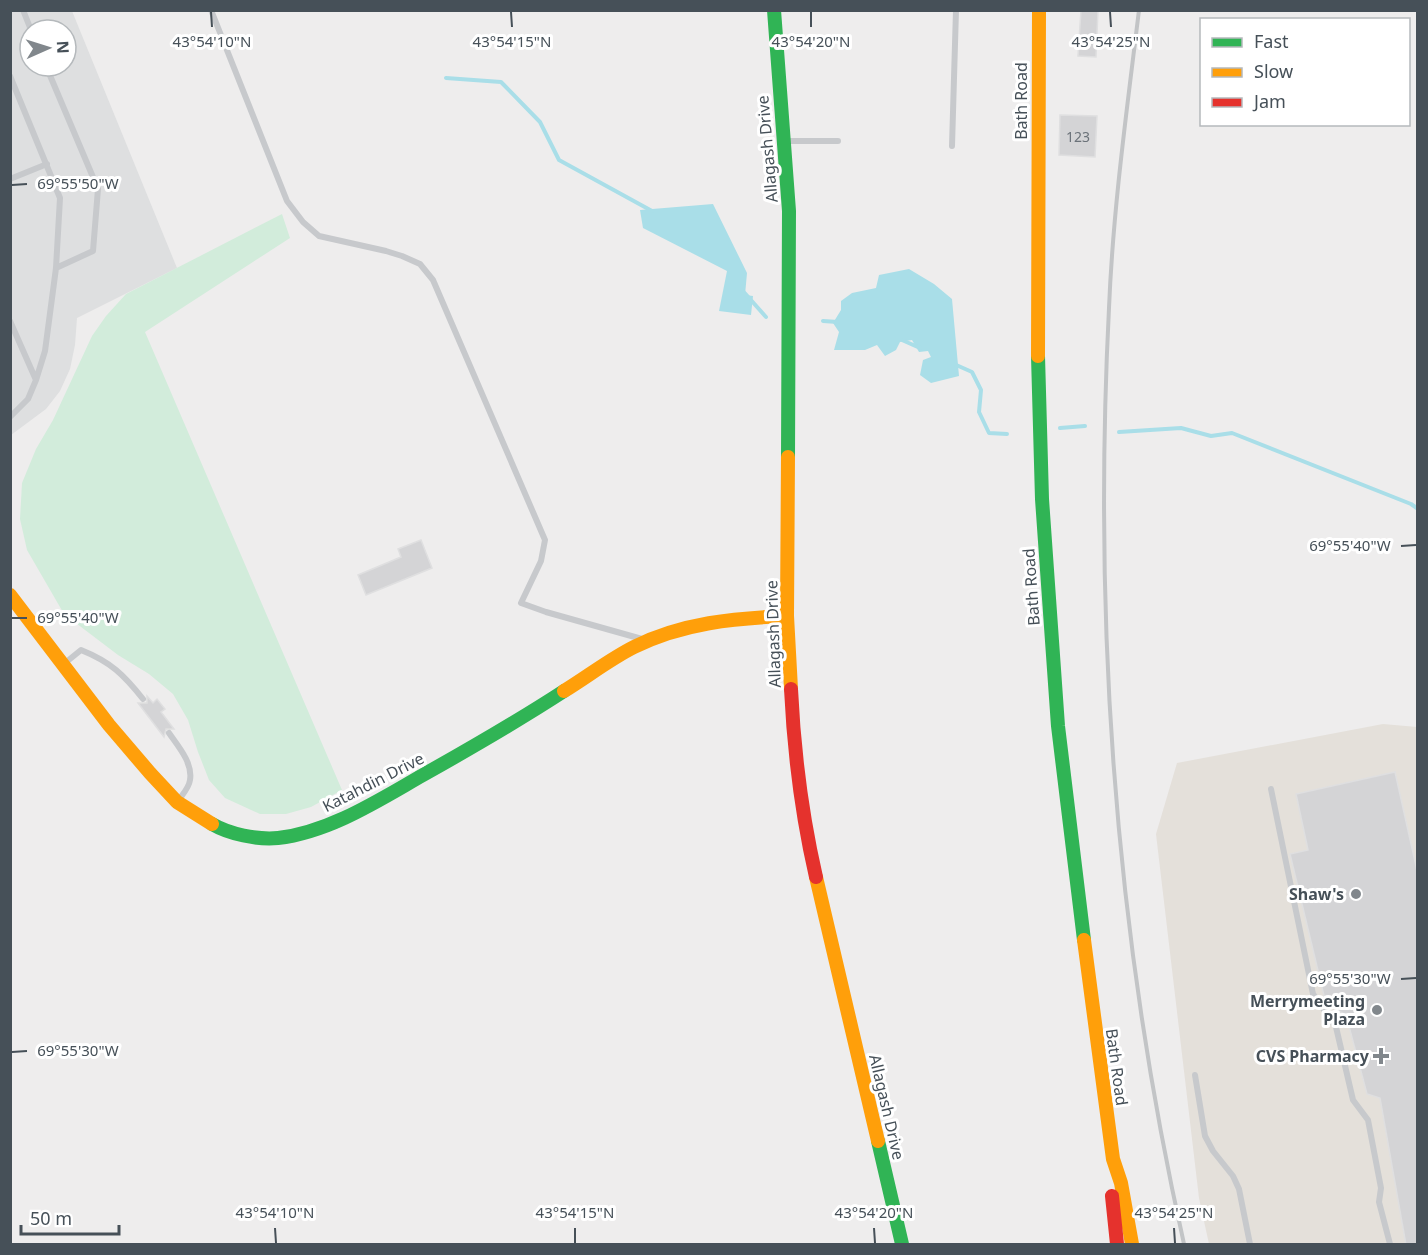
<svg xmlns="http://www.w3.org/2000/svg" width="1428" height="1255" viewBox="0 0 1428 1255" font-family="'Noto Sans',sans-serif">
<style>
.commercial{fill:#e4e0da}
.airport{fill:#dedfe0;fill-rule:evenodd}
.green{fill:#d2ecdb}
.water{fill:#a9dee8}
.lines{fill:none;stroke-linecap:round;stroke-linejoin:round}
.stream{stroke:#a9dee8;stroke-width:4}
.building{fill:#d4d4d6;stroke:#dfdfe0;stroke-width:1.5}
.lane{stroke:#c7c9cc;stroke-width:6}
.fast{stroke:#30b455;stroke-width:14}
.slow{stroke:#ff9f0a;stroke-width:14}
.jam{stroke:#e5322d;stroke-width:14}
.rail{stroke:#c2c4c6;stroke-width:4}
.ticks{fill:none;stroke:#465058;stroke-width:2}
.poi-dot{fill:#81878c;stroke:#fff;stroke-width:2}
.labels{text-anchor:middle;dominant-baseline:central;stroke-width:6;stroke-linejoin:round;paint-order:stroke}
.number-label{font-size:14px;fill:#6b7279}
.street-label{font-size:16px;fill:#465058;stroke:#fff}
.poi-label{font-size:16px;font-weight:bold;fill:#465058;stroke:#fff;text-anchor:end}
.ticks-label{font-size:15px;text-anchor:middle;fill:#465058;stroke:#fff;stroke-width:6;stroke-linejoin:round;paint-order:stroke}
</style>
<rect width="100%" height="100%" fill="#eeeded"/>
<path class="commercial" d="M1383,724L1417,727V1244H1209L1199,1198L1156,834L1177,763Z"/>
<path class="airport" d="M11,11H72L177,268L77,318L75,345L70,369L60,391L46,409L11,435ZM30,30H66V66H30Z"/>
<path class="green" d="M282,214L290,238L145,332L342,790L311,807L286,814H260L225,798L209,780L198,752L188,720L173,694L149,674L118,655L64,614L27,550L20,519L22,483L36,449L53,420L92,336L106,316L126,294Z"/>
<path class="water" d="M713,204L747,273L745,295L753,296L751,315L719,311L727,271L643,228L640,210Z
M909,269L934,284L952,299L959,376L931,383L920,375L923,360L931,357L928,351L919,352L912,340L900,342L896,350L885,356L877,345L865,350H834L839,332L833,323L841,310V301L852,293L876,288L879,275Z"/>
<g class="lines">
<path class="stream" d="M446,78L501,82L540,122L559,160L652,211
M742,290L766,317
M823,321L838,322
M902,340L920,348
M954,364L972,372L981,390L979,412L989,433L1007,434
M1060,428L1085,426
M1119,432L1181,428L1211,436L1232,433L1411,504L1418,509"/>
</g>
<path class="building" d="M1081,10H1098L1096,57L1078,56Z
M1060,115L1097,116L1095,157L1059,155Z
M421,540L432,568L366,595L358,575L401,557L398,549Z
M147,696L153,703L157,699L165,709L161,712L174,729H166L164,737L138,703H147Z
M1395,772L1418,875V1245H1406L1380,1098L1367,1094L1346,1015L1326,1004L1290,854L1308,850L1296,794Z"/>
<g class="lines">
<path class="lane" d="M23,10L31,30
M211,10L287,201L303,222L319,236L386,251L402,256L420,264L433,280L545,540L541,561L521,603L546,612L642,639
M46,66L98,189L93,251L56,268
M10,76L60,198L56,268L45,351L36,380L28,399L10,417
M784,141H838
M952,146L956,10
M10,179L47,164
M10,321L36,380
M65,663L81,650C111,662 124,675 143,699
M169,733C178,746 193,763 190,780C189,788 182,795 178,801
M1271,789L1313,994L1336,1027L1353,1100L1368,1120L1381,1188L1379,1202L1390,1244
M1195,1075L1205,1136L1213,1151L1233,1176L1239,1189L1250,1244"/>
<path class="fast" d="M774,10L789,211L788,457
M1038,356L1042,499L1058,726L1084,940
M212,824C229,834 257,840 278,838C330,832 379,800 423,775C471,748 518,721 564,691
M878,1141L902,1244"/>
<path class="slow" d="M1038,356L1039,10
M788,457L787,616L791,689
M10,595L109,725L150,773L177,802L212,824
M564,691C587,677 610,659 634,647C682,623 735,618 787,616
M816,877L878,1141
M1084,940L1113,1159L1121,1183L1132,1244"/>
<path class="jam" d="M791,689C794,752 802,816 816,877
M1112,1196L1117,1244"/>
<path class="rail" d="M1139,10C1127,109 1113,209 1109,308C1093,623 1115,936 1184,1244"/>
</g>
<path class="ticks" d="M211,12L212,27M511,12L512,27M811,12V27M1110,12L1111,27M12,185L27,184M1401,546L1416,545M12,618H27M1401,979L1416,978M12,1052L27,1051M275,1228L276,1243M575,1228V1243M874,1228L875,1243M1174,1228L1175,1243"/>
<g class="poi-dot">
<circle cx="1356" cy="894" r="6"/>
<circle cx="1377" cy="1010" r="6"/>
<path d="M1378 1047h6v6h6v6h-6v6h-6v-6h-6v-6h6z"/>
</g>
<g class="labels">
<g class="number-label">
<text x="1078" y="136">123</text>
</g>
<g class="street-label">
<text transform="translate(1021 101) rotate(-90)">Bath Road</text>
<text transform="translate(767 149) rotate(-95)">Allagash Drive</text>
<text transform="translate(1031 587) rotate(-94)">Bath Road</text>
<text transform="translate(773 634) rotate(-92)">Allagash Drive</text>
<text transform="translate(373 782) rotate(-27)">Katahdin Drive</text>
<text transform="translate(1117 1067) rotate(82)">Bath Road</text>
<text transform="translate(887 1107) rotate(77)">Allagash Drive</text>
</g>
<g class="poi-label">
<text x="1344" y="894">Shaw's</text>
<text x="1365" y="1001">Merrymeeting<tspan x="1365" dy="18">Plaza</tspan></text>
<text x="1369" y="1056">CVS Pharmacy</text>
</g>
</g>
<g class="ticks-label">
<text x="212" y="47">43°54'10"N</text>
<text x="512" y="47">43°54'15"N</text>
<text x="811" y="47">43°54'20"N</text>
<text x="1111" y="47">43°54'25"N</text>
<text x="78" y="189">69°55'50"W</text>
<text x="1350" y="551">69°55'40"W</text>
<text x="78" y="623">69°55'40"W</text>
<text x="1350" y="984">69°55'30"W</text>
<text x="78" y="1056">69°55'30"W</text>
<text x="275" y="1218">43°54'10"N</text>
<text x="575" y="1218">43°54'15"N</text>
<text x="874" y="1218">43°54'20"N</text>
<text x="1174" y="1218">43°54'25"N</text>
</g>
<rect width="1428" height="1255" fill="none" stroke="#465058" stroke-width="24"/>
<rect x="1200" y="18" width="210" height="108" fill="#ffffff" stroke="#b5b9bc" stroke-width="1.5"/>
<rect x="1212" y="38" width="30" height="9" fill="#30b455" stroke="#b5b9bc" stroke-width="1.5"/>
<text x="1254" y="48" font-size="18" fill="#465058">Fast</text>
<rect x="1212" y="68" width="30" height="9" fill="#ff9f0a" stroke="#b5b9bc" stroke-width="1.5"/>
<text x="1254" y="78" font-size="18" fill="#465058">Slow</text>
<rect x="1212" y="98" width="30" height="9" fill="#e5322d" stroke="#b5b9bc" stroke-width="1.5"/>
<text x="1254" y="108" font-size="18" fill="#465058">Jam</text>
<g transform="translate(48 48) rotate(87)"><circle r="28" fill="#ffffff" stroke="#b5b9bc" stroke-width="1.5"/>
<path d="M0-4.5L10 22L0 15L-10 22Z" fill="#81878c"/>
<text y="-9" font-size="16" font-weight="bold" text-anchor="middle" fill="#465058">N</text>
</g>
<path d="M21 1225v9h98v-9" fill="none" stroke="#465058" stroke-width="3"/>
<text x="30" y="1225" font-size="18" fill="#465058" stroke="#ffffff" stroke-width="4.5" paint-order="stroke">50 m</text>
</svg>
